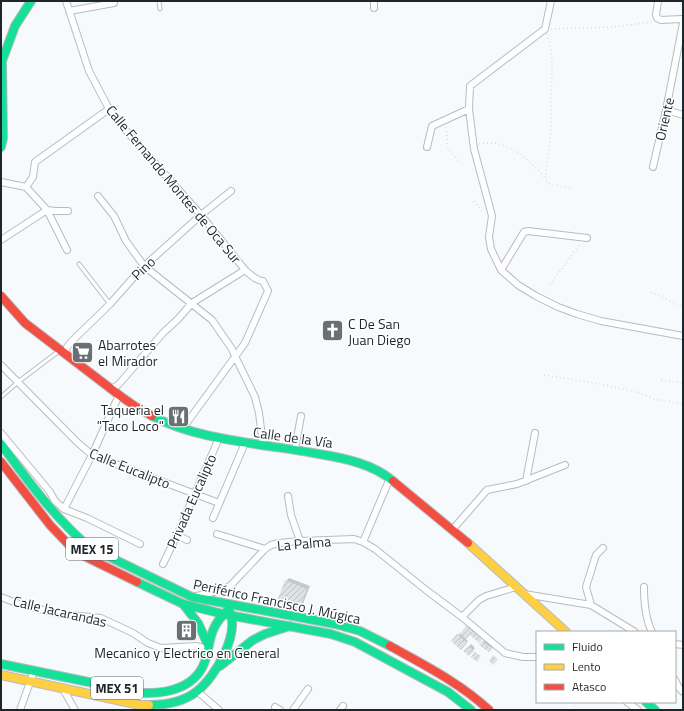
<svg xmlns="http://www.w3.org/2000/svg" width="684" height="711" viewBox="0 0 684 711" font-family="'Titillium Web',sans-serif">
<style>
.shadow{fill:#0003}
.building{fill:url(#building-hatch)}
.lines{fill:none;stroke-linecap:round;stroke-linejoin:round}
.lane-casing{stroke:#b7bcc0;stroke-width:5}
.street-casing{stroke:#b7bcc0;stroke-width:8}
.fast-casing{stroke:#b7bcc0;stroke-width:10}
.slow-casing{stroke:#b7bcc0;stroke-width:10}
.jam-casing{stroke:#b7bcc0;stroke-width:10}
.path{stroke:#d9dbdc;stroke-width:1.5;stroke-dasharray:1 3;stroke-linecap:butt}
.lane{stroke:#fefeff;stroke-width:3}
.street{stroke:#fefeff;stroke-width:6}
.fast{stroke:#16e098;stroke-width:8}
.slow{stroke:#ffcf43;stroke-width:8}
.jam{stroke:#f24e42;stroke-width:8}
.labels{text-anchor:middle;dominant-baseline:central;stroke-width:3;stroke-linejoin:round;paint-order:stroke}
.shield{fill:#fff;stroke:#61676b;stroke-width:1}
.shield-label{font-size:13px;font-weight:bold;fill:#1d262b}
.street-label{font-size:14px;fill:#1d262b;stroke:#fff}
.poi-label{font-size:14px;fill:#1d262b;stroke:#fff;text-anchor:start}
</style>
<defs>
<pattern id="building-hatch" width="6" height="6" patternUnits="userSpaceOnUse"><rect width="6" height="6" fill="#dce2e6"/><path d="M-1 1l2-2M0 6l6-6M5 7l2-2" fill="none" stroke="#bcc2c5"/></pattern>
</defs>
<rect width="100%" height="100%" fill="#f7fafc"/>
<path class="shadow" d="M81,342L93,351L87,359L73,351Z
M289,578L310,586L302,606L299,609L286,581Z
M190,619L197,638L196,640L178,639Z
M469,625L484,636L479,641L469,634L465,638L468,641L461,648L452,641L460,633L461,634Z
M485,639L493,646L491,649L481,644Z
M471,644L475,648L471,653L465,651Z"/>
<path class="building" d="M78,343L92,354L85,362L71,351Z
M285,580L307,589L299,610L277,601Z
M187,620L196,641L176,640Z
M466,626L473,631L466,639L460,634Z
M473,631L483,638L479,643L470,635Z
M457,634L467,643L461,650L451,641Z
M482,641L492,648L489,652L479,645Z
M468,646L474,651L469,656L463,651Z
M475,652L481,656L477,662L471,657Z
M493,655L498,659L493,665L489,661Z"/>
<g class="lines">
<defs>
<path id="lane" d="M159,1L160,9
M79,264L110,304
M1,397L18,382L59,351"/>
<path id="street" d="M66,1L89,71L109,109L129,134L201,215L245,270C251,275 255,280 263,281L268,291L245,343L183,428
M551,1L545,29L470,86L469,109L474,149L492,216L489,237L491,249L501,270L518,285L536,296L558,307L577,314L601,321L683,336
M658,1L656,15L657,18L661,20L681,19L683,22
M374,8V1
M69,11L114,3V1
M666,110L683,115
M427,147L432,126L469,109
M653,167L666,110L683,23
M1,182L26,187L47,210L67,250
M26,187L33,177L35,162L109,109
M98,196L114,216L126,241L144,266L212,320L232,349L235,356L255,397L259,413L263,445
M1,240L47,210L55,211H68
M501,270L524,232L528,231L587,238
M65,353L67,347L72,341L110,304L141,269L201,215L231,191
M1,365L77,442L92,455L219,503
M112,389L119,384L163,333L178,319L192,303L245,270
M1,433L50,492L55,501L64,509L87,518L140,544
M295,449L301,416
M526,481L535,433
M288,496L291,515L300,541
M64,509L92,455L119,395
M213,518L245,443
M453,529L487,490L517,484L565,465
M217,534L265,549
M177,535L187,540
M363,542L390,478
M163,564L177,535L219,438
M644,587C644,602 645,618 652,632
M524,594L591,605L635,632
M197,596L225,589L231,585L265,549L271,545L279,543L300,541L354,539L363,542L375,549L426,590L462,617L505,653L523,657H537
M1,597L19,604L60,614L101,618L133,633L148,643L161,648L196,646L208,649
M591,605L586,587L596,555L603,548
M462,617L479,600L486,596L516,587
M675,644L683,645
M675,680L679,688L683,692
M63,689L75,710
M197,691L219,710
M627,702L638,710
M275,707L280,710
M20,710L34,671
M293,710L308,689
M340,710L343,706"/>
<path id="fast" d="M1,147L3,138L2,61L15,26L31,1
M152,416C199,441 267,444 319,454C344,458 373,464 393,481
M1,444C28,481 54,517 89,547L192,597L335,624L360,631L390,646
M137,582L183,604L223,614L331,634L355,642L448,692L471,710
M183,604L198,623L208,645
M1,664L142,693C169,694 198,687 206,658C211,638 210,627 227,611
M220,666L253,640L265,634L290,626
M646,702L655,710
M149,705C165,705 183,702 196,692C215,678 241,633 229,610"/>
<path id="slow" d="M468,543L566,632
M1,675L140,705H149"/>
<path id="jam" d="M1,296L25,323L119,395L136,407L152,416
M1,462L50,525L70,546L84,556L137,582
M393,481L468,543
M390,646C424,665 460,683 489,710"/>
</defs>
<use href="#lane" class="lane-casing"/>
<use href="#street" class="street-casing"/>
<use href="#fast" class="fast-casing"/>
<use href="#slow" class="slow-casing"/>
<use href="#jam" class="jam-casing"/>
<path class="path" d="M551,29L612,27L653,22
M547,34C555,55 551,79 551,101C551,113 552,126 550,138C549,153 544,167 547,183L573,189
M446,127L448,148L459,162
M479,144C508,138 528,159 546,179
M474,201L484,214
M550,285L580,244
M651,292L683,307
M544,375L600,384L640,393L654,399L683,404
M661,380L683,383
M572,702L576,710"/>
<use href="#lane" class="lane"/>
<use href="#street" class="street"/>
<use href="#fast" class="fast"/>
<use href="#slow" class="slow"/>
<use href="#jam" class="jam"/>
</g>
<defs>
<symbol id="church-square" viewBox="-11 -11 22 22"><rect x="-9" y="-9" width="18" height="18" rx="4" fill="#697074" stroke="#fff"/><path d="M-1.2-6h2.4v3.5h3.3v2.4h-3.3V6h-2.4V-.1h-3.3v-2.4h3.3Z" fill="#fff"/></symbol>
<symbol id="supermarket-square" viewBox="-11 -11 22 22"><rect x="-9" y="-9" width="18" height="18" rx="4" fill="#697074" stroke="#fff"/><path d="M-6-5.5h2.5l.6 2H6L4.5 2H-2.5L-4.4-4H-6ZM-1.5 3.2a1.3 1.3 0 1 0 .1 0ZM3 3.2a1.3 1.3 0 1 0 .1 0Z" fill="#fff"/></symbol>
<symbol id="restaurant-square" viewBox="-11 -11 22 22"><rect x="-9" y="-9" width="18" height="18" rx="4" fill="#697074" stroke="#fff"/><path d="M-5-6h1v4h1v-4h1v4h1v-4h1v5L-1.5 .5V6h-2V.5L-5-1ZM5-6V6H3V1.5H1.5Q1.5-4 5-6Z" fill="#fff"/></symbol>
<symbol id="building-square" viewBox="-11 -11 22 22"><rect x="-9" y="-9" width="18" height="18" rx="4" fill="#697074" stroke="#fff"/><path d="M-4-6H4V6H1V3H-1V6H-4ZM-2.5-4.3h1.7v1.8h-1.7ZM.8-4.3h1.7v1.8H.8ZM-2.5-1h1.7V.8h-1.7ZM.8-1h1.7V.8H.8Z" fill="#fff"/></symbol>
</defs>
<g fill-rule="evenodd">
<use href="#church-square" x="320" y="318" width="25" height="25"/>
<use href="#supermarket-square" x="70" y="340" width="25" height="25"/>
<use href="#restaurant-square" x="166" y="404" width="25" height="25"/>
<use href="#building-square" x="174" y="618" width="25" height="25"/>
</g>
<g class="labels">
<g class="shield">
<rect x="66" y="538" width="52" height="22" rx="3"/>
<rect x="91" y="677" width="52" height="22" rx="3"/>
</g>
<g class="shield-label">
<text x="92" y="549">MEX 15</text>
<text x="117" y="688">MEX 51</text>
</g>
<g class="street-label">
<text transform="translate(664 119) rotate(-77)">Oriente</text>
<text transform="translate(174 184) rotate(50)">Calle Fernando Montes de Oca Sur</text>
<text transform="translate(143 268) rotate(-44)">Pino</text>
<text transform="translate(293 437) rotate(8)">Calle de la Vía</text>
<text transform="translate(130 468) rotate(22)">Calle Eucalipto</text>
<text transform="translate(191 501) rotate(-66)">Privada Eucalipto</text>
<text transform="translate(304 543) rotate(-5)">La Palma</text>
<text transform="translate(277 601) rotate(12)">Periférico Francisco J. Múgica</text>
<text transform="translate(60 611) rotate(13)">Calle Jacarandas</text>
</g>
<g class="poi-label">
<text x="348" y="323">C De San<tspan x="348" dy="16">Juan Diego</tspan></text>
<text x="98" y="344">Abarrotes<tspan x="98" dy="16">el Mirador</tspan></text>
<text x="164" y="409" text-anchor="end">Taqueria el<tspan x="164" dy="16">"Taco Loco"</tspan></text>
<text x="187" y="652" text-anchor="middle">Mecanico y Electrico en General</text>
</g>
</g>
<rect width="684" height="711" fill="none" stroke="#1d262b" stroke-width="4"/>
<rect x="536" y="631" width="140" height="72" fill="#ffffff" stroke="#a5a8aa"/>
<rect x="544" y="644" width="20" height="6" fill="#16e098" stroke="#a5a8aa"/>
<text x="572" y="651" font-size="12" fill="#1d262b">Fluido</text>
<rect x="544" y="664" width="20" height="6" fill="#ffcf43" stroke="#a5a8aa"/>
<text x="572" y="671" font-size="12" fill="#1d262b">Lento</text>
<rect x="544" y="684" width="20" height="6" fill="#f24e42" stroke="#a5a8aa"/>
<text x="572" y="691" font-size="12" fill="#1d262b">Atasco</text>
</svg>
